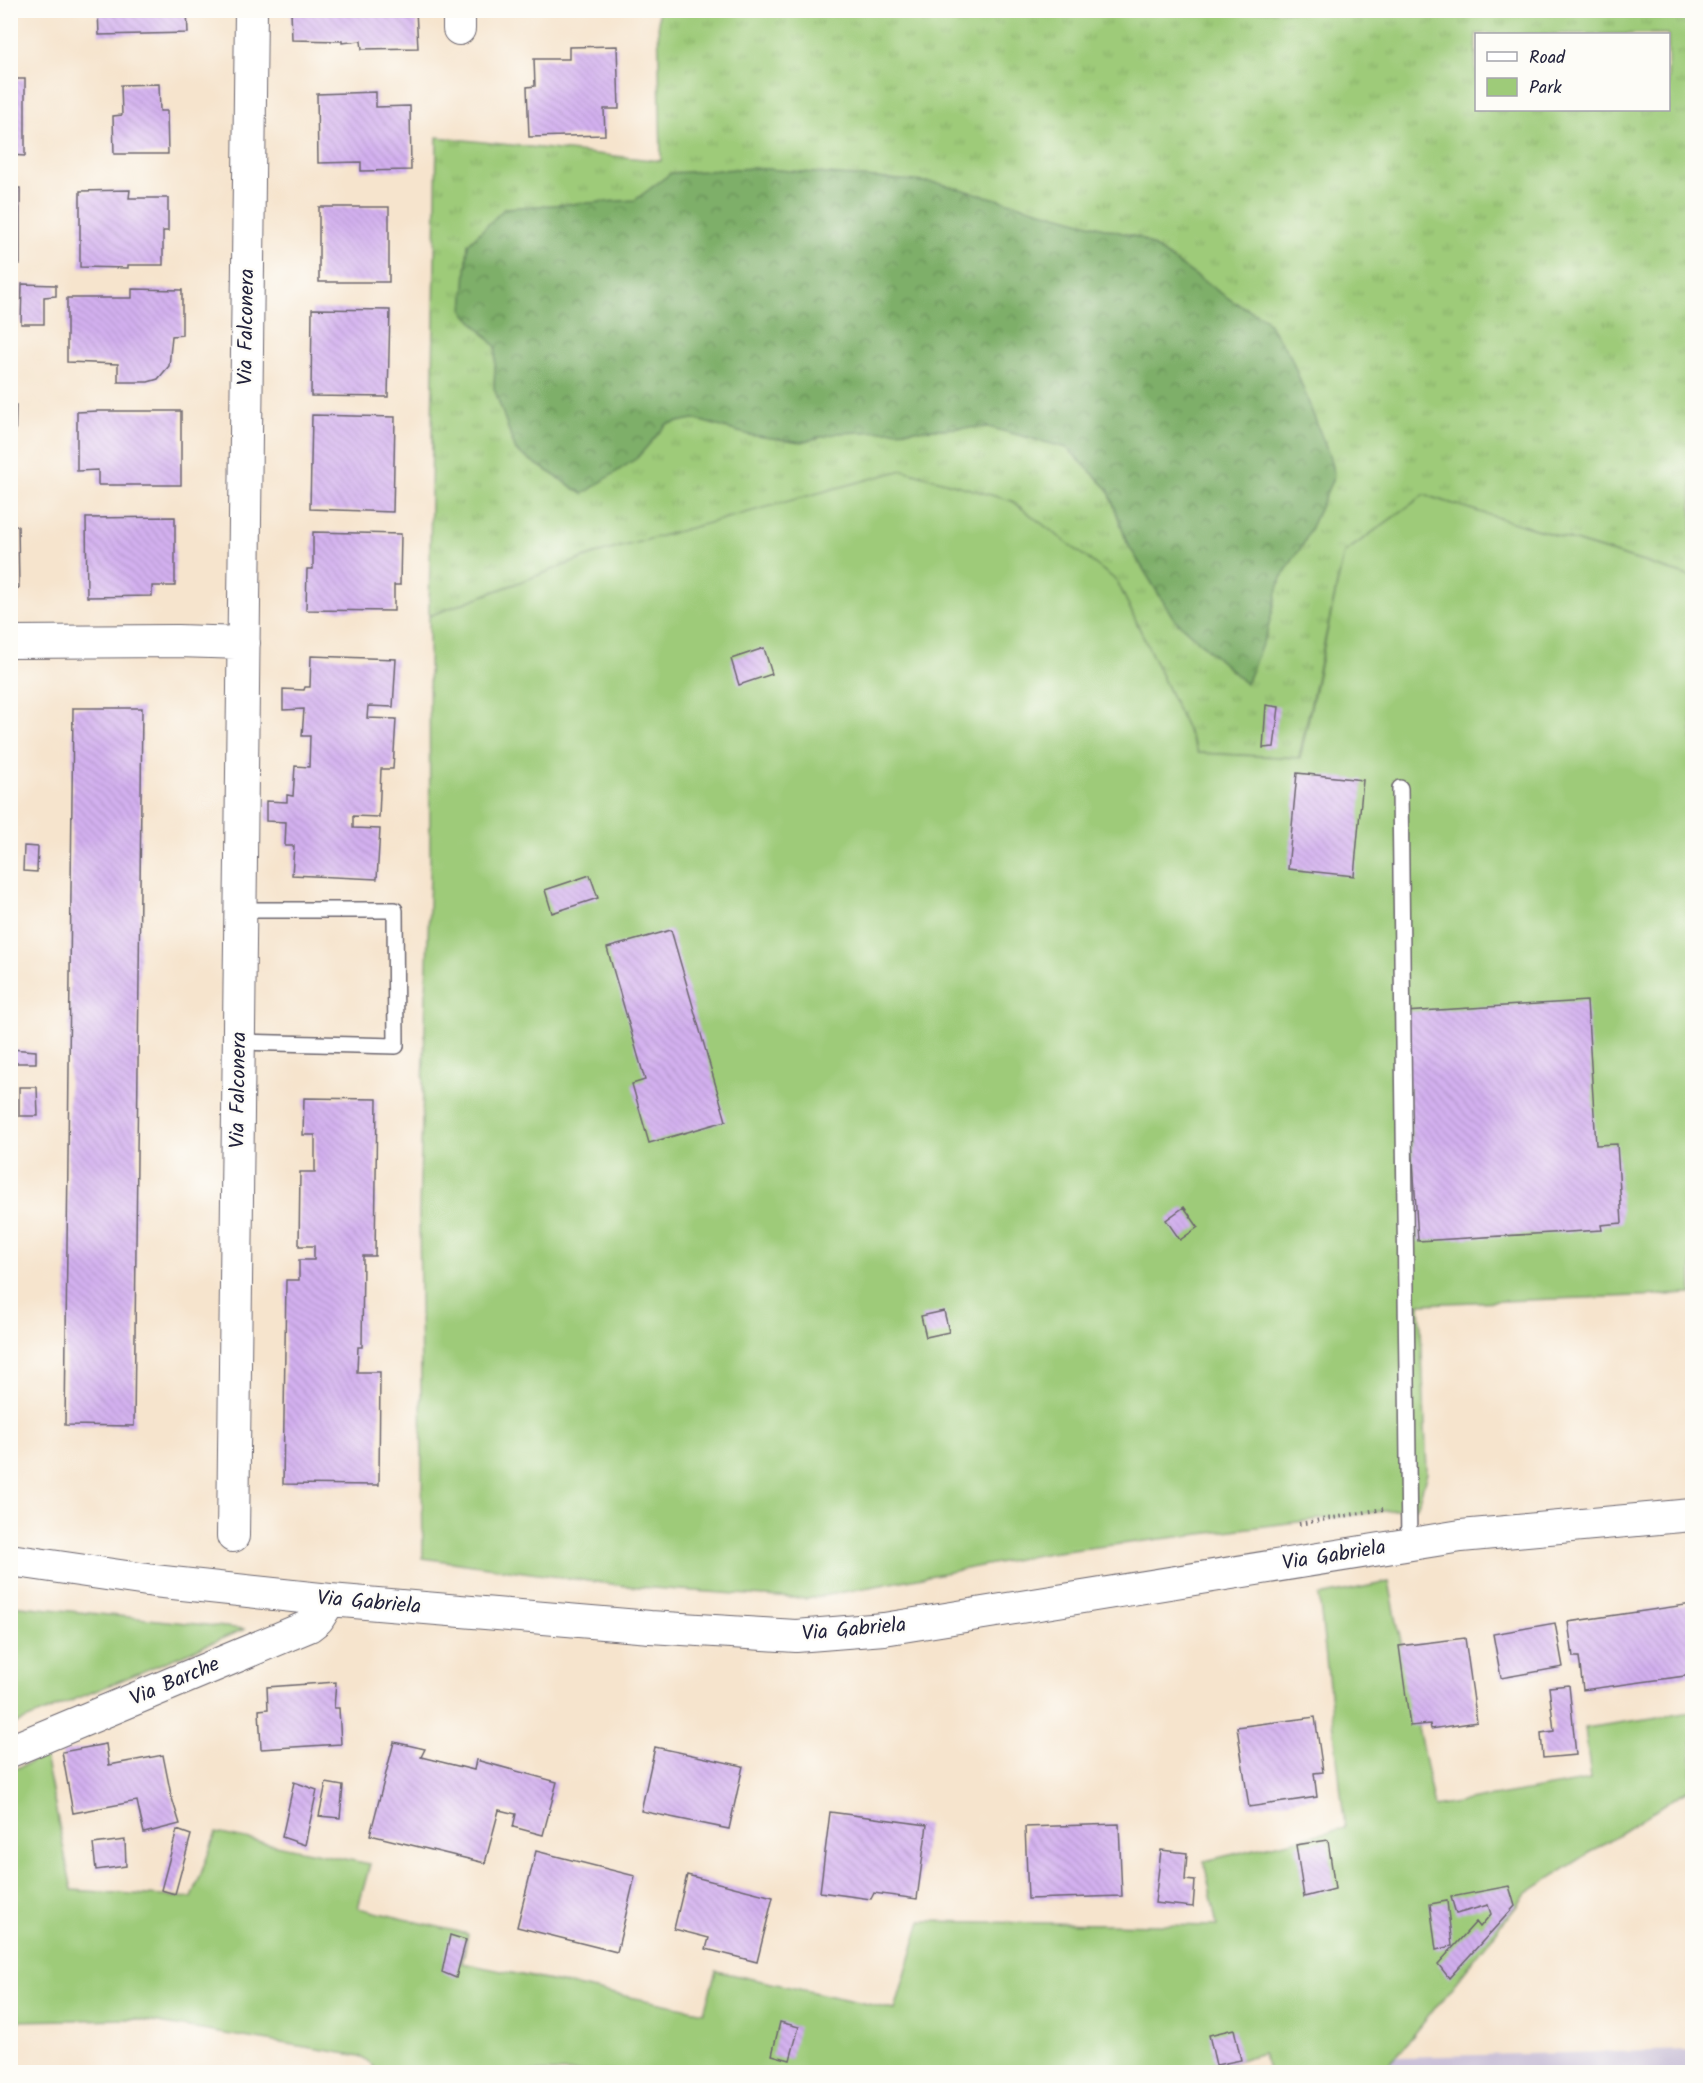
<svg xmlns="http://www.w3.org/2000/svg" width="1703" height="2083" viewBox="0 0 1703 2083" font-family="Kalam,sans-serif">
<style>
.industrial{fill:#c9bfd7}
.grass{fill:url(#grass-tufts);stroke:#60765a;stroke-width:1.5;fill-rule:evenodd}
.forest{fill:url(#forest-crowns);stroke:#506852;stroke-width:1.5}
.green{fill:#9ecb79;stroke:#60765a;stroke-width:1.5}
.building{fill:url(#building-back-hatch)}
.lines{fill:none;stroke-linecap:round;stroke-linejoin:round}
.lane-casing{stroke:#6c666e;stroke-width:18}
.street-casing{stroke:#6c666e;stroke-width:34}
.path{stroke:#6c666e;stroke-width:4;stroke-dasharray:1.5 4.5;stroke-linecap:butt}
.lane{stroke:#fff;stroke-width:15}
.street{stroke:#fff;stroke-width:32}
.labels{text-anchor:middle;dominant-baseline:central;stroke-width:5;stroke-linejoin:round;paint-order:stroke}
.street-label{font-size:21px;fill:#22223b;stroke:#fdfcf7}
</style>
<defs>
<pattern id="grass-tufts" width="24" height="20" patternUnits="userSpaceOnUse" patternTransform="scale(1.5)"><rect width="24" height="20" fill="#9ecb79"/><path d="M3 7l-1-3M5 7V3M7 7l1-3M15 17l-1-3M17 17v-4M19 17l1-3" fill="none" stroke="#88ae6a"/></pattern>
<pattern id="forest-crowns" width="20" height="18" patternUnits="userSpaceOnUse" patternTransform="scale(1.5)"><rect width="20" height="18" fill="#7eaf69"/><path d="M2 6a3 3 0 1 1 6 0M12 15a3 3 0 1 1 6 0" fill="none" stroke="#678e58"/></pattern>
<pattern id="building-back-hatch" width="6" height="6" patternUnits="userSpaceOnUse" patternTransform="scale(1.5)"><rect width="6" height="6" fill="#d3b0ef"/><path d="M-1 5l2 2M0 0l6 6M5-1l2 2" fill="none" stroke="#b597ce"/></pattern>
</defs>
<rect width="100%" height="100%" fill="#fdfcf7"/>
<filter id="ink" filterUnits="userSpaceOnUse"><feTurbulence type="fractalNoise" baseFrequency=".0167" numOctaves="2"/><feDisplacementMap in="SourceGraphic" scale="12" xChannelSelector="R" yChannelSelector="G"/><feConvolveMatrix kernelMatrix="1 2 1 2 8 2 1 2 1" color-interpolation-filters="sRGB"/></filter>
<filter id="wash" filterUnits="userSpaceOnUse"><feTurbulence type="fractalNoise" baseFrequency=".008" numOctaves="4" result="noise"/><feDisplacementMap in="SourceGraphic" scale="24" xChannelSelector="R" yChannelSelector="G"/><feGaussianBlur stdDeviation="1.35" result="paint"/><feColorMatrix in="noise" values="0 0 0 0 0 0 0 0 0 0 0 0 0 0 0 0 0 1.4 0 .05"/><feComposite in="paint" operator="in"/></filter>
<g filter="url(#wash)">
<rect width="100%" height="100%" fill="#f6e4cd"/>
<path class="industrial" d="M1692,2050V2072H1381L1396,2057Z"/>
<path class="grass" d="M658,11H1692V577L1424,495L1344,553L1299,758L1198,753L1117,581L595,554L429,616L437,137L661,161ZM1476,34H1668V110H1476Z"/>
<path class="forest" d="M754,168L938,183L1141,238L1234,302L1265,318L1291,357L1330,458L1334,476L1304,543L1281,578L1267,632L1246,684L1174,619L1127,543L1108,489L1067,448L988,427L838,433L801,442L749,435L694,419L667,424L637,458L583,494L516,451L494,388L496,347L463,311L468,244L505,208L635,200L671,173Z"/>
<path class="green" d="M903,470L1012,501L1117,581L1198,753L1300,758L1344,553L1424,495L1692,577V1294L1420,1304L1427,1473L1417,1507L1049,1553L807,1599L625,1586L423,1558L419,1211L430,874L429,616L595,554Z
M1389,1582L1434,1807L1591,1780L1585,1728L1692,1712V1787L1527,1893L1396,2057L1381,2072H1270L1262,2053L1203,2072H380L360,2056L134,2019L11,2021L10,1771L45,1756L72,1890L192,1898L216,1833L370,1864L358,1908L468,1934L462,1963L704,2012L716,1971L895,2010L921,1921L1217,1926L1204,1861L1345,1828L1319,1596Z
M11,1605L245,1629L11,1726Z"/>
<g id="blocks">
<path class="building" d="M98,10H187L188,33L99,35Z
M291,10H416L418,48L362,49L361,41L342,43V41L292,40Z
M617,46L619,109H604L605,135L529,137L527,87L535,86L534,59H569V47Z
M10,79H25V156L10,155Z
M159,84L160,111H167L168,154H114L113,116L122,115L121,85Z
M376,92V107L410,106L411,170L361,171V162L318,163L317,94Z
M10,188H20V264H10Z
M130,190L129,198H168V231H163V265H128V268L80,267V191Z
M319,207H389V282H319Z
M22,284L56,285V296L44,297V324H21Z
M132,289L182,290V335L172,336L169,366L158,379L148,382H118V364L67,362V298H132Z
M312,309L390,310L388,397L311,396Z
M10,405H16L14,488H10Z
M98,411H181V485H98V470L77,471V412Z
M312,415L395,417L393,512L310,509Z
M175,517V586H152V596L87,597L86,518Z
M10,526H18L19,588L10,589Z
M313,532L401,534L400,585H394V611L306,610L307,569H313Z
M764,648L772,674L739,685L731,659Z
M311,656L396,659L393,707L368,706L367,718L396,719L393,769H381L379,817L353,816V828L380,829L377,879L292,875L294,846H285L286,822L266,821V801L287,802V795L293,796L295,766L309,767L310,736H302L304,709L283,710V689L304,690L305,687H310Z
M1266,705L1279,707L1274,747L1263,748Z
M73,708H142L134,1426L65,1425Z
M1297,773L1363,780L1354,876L1288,869Z
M24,846L38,847L37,872L23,871Z
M590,875L598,898L552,913L545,890Z
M671,930L726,1121L649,1143L632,1084L645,1080L607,948Z
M1587,1001L1596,1145L1617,1144L1622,1223L1601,1225L1602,1230L1418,1241L1404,1012Z
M10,1049L36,1051V1063H10Z
M19,1087H37L38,1116H19Z
M304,1098L377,1099L375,1256H363L362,1347H358L357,1372H380L379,1485L283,1484L286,1280H299V1260H314V1246H299L300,1172H315V1135H303Z
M1184,1207L1198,1227L1180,1240L1166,1220Z
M944,1311L949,1332L926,1337L921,1316Z
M1692,1604V1675L1583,1690L1579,1657H1573L1568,1622Z
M1555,1623L1563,1667L1501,1678L1493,1634Z
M1465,1638L1477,1722L1431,1729L1430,1724L1410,1726L1399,1646Z
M336,1682L334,1708H339L341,1744L261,1749L259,1710L268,1709L267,1687Z
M1569,1685L1576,1755L1543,1758L1541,1733L1554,1731L1549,1687Z
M1315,1717L1323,1772L1314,1773L1317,1797L1249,1807L1237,1727Z
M394,1742L425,1749L421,1757L474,1770L476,1760L557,1782L543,1835L513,1827L516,1814L499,1810L485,1863L370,1835Z
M106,1744L109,1765L163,1755L171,1795L180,1824L144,1833L137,1801L73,1813L62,1752Z
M655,1747L743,1766L729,1829L641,1811Z
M294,1782L317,1790L305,1845L282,1837Z
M326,1783L343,1786L340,1818L319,1816Z
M830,1812L927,1825L917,1899L874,1893L871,1899L820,1892Z
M1119,1824L1122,1896L1028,1899L1025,1827Z
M177,1830L191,1835L175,1894L161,1890Z
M125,1840L126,1866L96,1870L93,1844Z
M1328,1840L1335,1889L1304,1897L1296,1845Z
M1161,1850L1187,1853L1185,1880L1195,1881L1193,1907L1155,1903Z
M536,1851L635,1876L617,1952L517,1927Z
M687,1875L773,1897L757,1962L706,1949L709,1938L674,1929Z
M1509,1886L1515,1906L1449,1978L1438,1964L1476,1922L1480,1927L1491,1914L1488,1905L1456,1914L1451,1897Z
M1447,1901L1452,1946L1436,1950L1430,1904Z
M450,1935L466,1940L456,1978L442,1972Z
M780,2022L799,2027L790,2060L772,2055Z
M1234,2029L1241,2060L1216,2065L1209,2035Z"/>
</g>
</g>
<g filter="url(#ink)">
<use href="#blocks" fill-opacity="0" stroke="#6c666e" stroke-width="1.5"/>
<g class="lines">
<defs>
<path id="lane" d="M1400,788L1409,1544
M240,1042L396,1046L395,910H241"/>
<path id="street" d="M459,29V10
M10,642L177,641L244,643
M233,1536L251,10
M10,1560L154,1581L330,1600L650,1627L796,1636L884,1629L1461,1536L1692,1515
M10,1751L309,1626L318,1619L330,1600"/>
</defs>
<use href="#lane" class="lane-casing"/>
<use href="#street" class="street-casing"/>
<path class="path" d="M1299,1524L1383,1509"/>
<use href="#lane" class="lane"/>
<use href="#street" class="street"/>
</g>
</g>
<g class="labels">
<g class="street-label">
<text transform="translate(247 327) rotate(-89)">Via Falconera</text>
<text transform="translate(239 1090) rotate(-89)">Via Falconera</text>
<text transform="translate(1334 1556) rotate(-9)">Via Gabriela</text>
<text transform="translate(369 1603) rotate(5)">Via Gabriela</text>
<text transform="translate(854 1630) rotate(-5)">Via Gabriela</text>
<text transform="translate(175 1682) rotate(-23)">Via Barche</text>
</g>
</g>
<rect width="1703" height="2083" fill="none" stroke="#fdfcf7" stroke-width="36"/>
<rect x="1475" y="33" width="195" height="78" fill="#fdfcf7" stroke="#a5a5ac" stroke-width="1.5"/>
<rect x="1487" y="52" width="30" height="9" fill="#ffffff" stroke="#a5a5ac" stroke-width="1.5"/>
<text x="1529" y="63" font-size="18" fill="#22223b">Road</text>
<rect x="1487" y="78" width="30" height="18" fill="#9ecb79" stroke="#a5a5ac" stroke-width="1.5"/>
<text x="1529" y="93" font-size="18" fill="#22223b">Park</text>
</svg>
